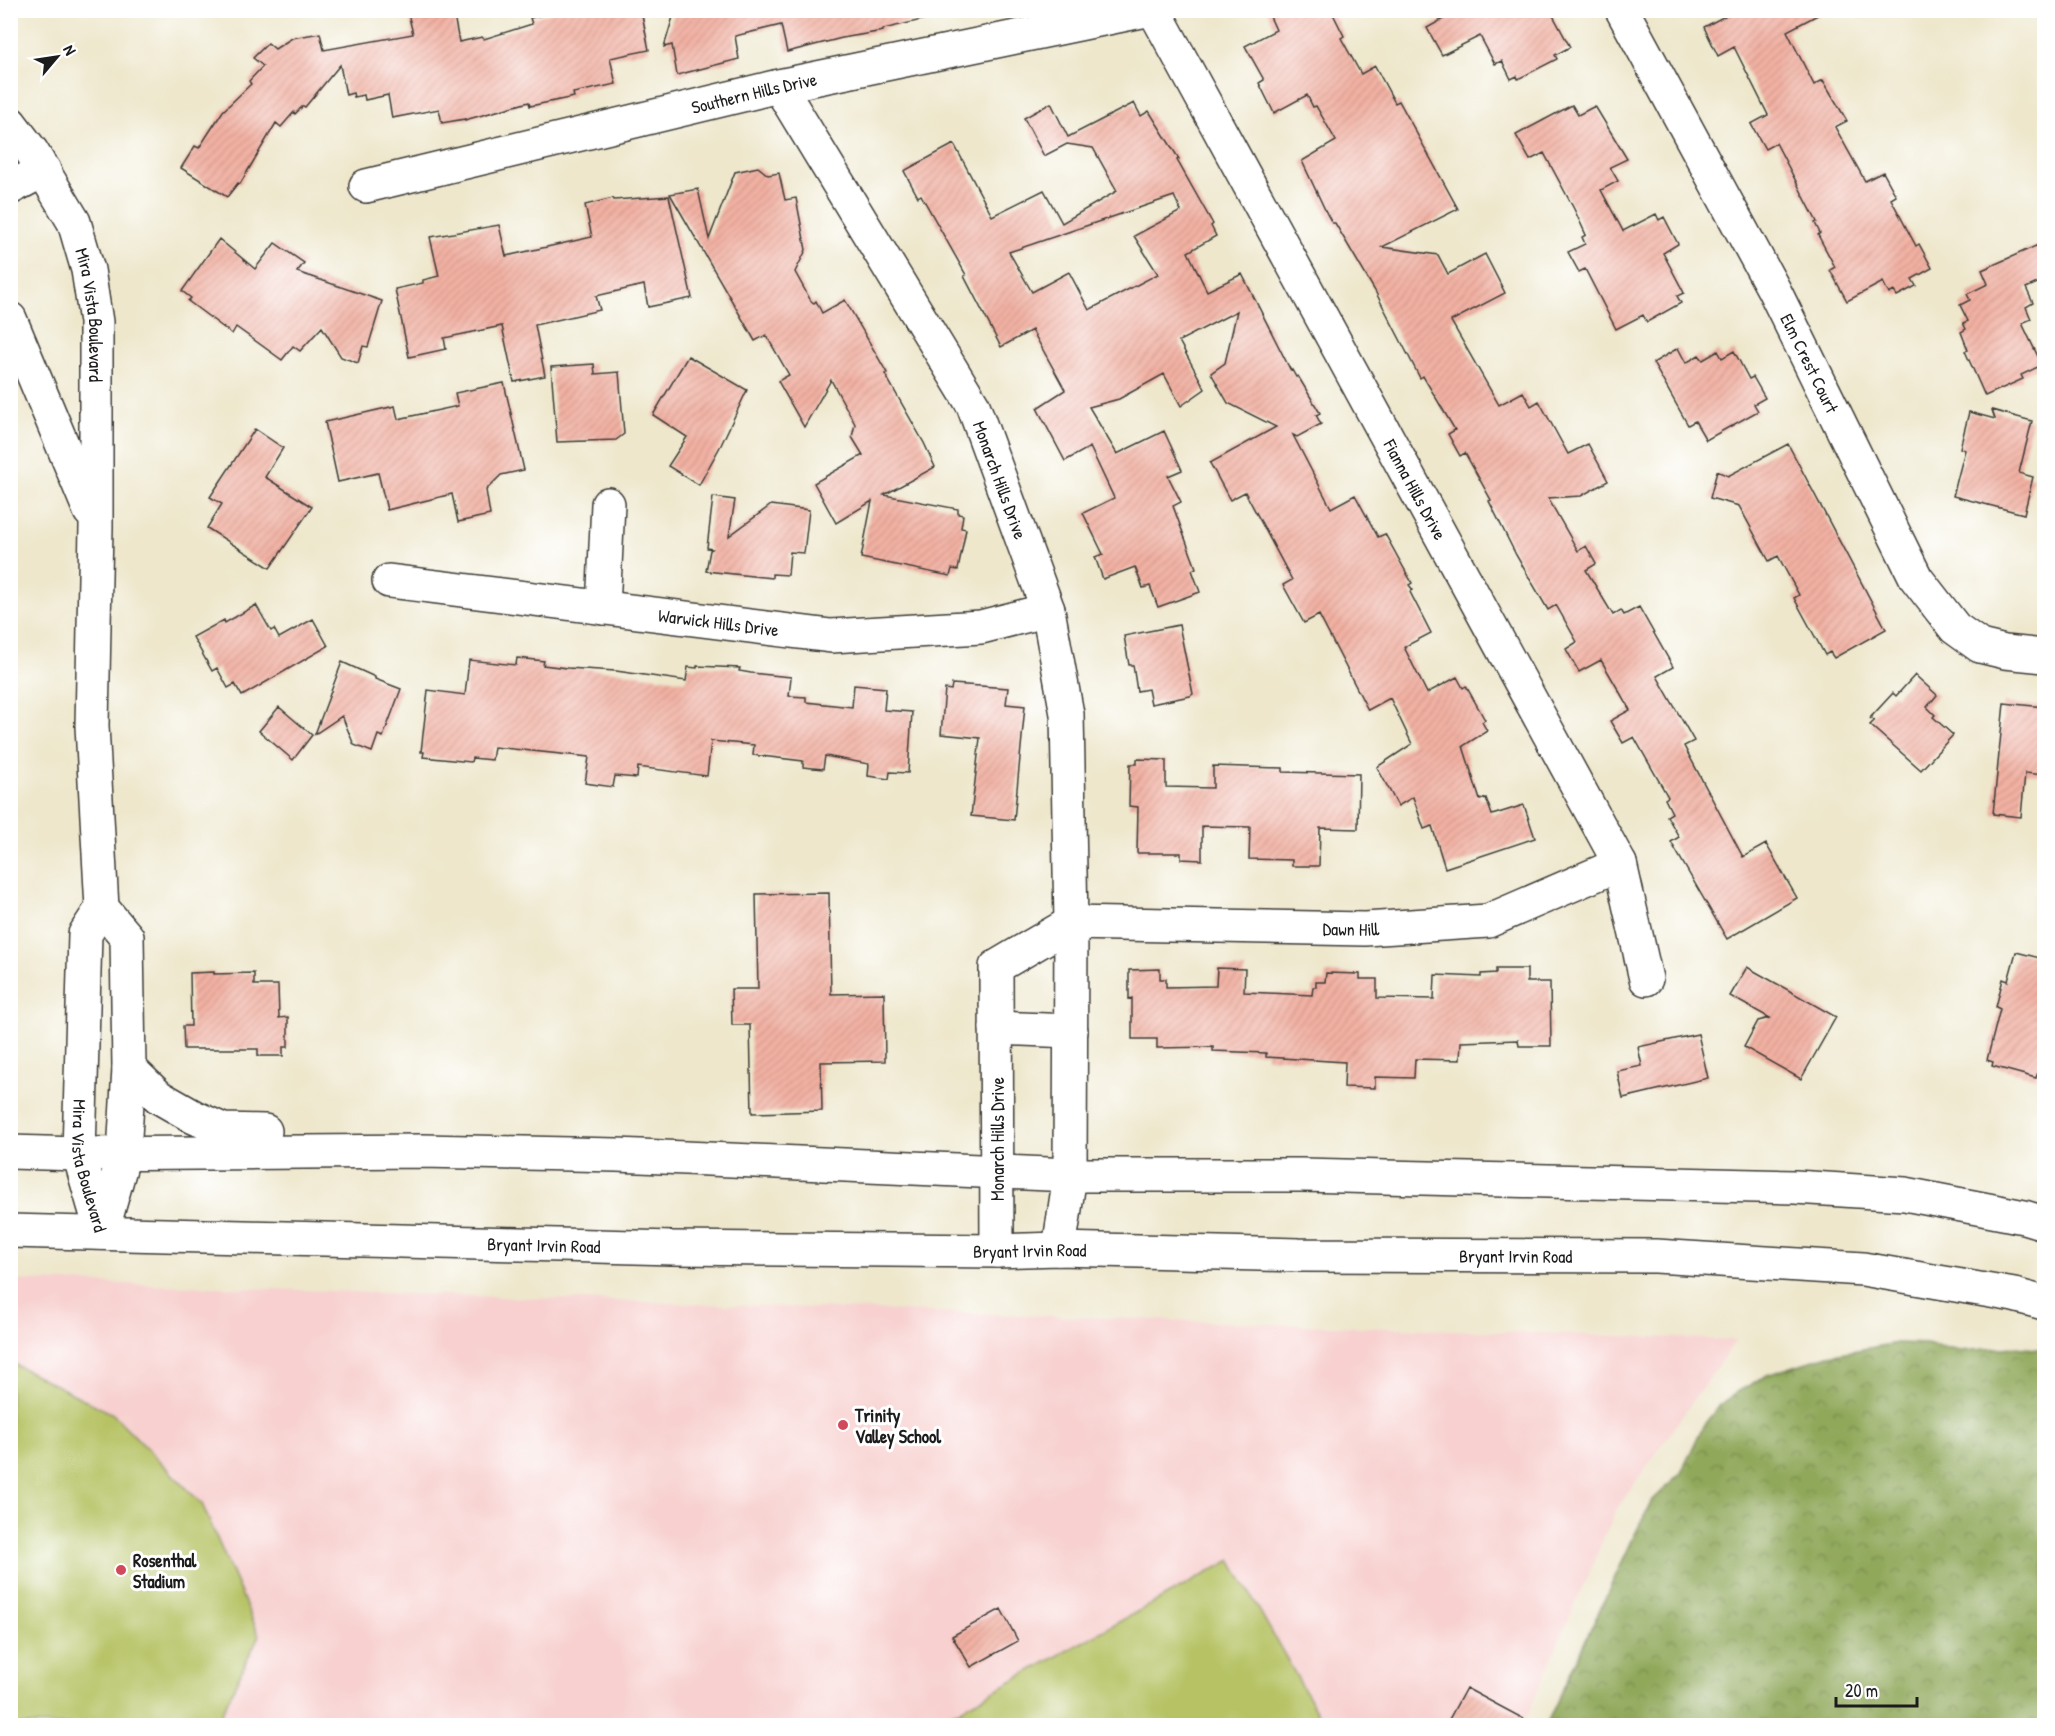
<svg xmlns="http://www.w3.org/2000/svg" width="2055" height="1736" viewBox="0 0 2055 1736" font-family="'Patrick Hand',sans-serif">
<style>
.built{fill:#f7d0cf}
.forest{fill:url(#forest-crowns);stroke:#56623b;stroke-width:1.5}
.park{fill:#b6c264;stroke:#696f40;stroke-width:1.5}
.building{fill:url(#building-hatch);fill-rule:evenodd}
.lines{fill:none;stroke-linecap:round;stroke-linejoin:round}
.minor-casing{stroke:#3c3a36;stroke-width:36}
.major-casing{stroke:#3c3a36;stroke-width:36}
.minor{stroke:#fff;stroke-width:33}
.major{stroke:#fff;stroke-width:33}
.poi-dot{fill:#d1495b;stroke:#fff;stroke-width:2}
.labels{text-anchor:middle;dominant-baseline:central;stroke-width:6;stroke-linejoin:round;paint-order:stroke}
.street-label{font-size:18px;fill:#1c1c1c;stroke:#fff}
.poi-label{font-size:18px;font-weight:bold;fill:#1c1c1c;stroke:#fff;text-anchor:start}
</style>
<defs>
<pattern id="forest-crowns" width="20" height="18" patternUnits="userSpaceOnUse" patternTransform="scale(1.5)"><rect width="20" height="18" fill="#90a85a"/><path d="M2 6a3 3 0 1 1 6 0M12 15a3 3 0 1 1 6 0" fill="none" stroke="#75884a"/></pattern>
<pattern id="building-hatch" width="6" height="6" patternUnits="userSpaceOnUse" patternTransform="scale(1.5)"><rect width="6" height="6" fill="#f2b1a3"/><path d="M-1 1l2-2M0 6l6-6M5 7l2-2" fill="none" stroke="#cf988c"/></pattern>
</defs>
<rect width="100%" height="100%" fill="#fff"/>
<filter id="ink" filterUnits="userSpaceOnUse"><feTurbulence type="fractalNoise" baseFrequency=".0167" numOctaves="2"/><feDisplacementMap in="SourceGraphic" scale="12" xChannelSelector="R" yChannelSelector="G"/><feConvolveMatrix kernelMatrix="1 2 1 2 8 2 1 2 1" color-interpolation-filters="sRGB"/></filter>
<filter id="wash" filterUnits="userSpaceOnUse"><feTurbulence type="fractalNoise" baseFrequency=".008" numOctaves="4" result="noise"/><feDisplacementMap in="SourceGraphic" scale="24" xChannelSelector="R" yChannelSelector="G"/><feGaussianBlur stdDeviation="1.35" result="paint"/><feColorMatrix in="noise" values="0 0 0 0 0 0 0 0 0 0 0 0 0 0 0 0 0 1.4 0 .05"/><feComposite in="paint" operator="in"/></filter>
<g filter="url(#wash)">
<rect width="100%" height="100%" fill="#eee7cc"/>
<path class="built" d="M11,1280L1736,1340L1616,1510L1523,1725L11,1726Z"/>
<path class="forest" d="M1897,1343L1926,1344L1960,1351L2015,1347L2044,1350V1725H1546L1635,1534L1652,1501L1681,1473L1703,1426L1718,1407L1737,1392L1767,1375L1829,1355Z"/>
<path class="park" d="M10,1362L113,1414L202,1504L259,1635L216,1725H11Z
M1231,1560L1324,1725H932Z"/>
<g id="blocks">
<path class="building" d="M421,10H453L459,42L482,37L484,39L532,24L530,18L563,10H641L649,50L610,58L616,84L573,93L574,97L530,106L529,102L465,120V119L442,123L439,109L392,118L388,95L365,100L364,95L354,97L353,93L346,95L340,65L305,107L303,106L295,114L294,112L281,127L276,123L240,184L238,183L227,197L181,168L195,146L199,148L223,111L251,84L249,81L263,66L253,58L268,43L275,49L292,38L320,33L324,50L413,34L408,13Z
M675,10H925L926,19L883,29V31L842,38L787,52L781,25L735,36L739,59L677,75L672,45L664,47Z
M1267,10H1331L1344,36L1341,38L1361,74L1375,66L1395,103L1399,101L1458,209L1382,247L1438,255L1448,274L1485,254L1505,293L1451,321L1499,405L1523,392L1531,406L1539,401L1568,454L1588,444L1608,481L1581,496L1548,498L1578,551L1586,546L1596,564L1586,570L1613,615L1621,610L1624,615L1639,607L1673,667L1657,676L1694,741L1684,746L1743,857L1766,844L1797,898L1727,939L1671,842L1679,837L1667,816L1672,813L1665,799L1668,797L1634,737L1623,743L1610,721L1630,710L1601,660L1579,672L1566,649L1577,642L1556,605L1548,610L1516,555L1489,501L1491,500L1465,453L1460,456L1448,434L1455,430L1423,376L1420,378L1375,291L1335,223H1332L1327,214L1302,161L1336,141L1316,106L1313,107L1307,95L1274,113L1259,83L1264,80L1245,46L1276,30Z
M1459,10H1550L1570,47L1555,55L1557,59L1518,79L1517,76L1511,79L1502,61L1495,64L1480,36L1442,55L1427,28Z
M1736,10H1827L1787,31L1814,85L1823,80L1847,121L1835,127L1865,181L1883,172L1896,196L1891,199L1916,246L1919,244L1932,268L1912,279L1916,286L1897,296L1894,291L1889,294L1883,282L1847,301L1830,270L1835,267L1818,235L1820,233L1815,223L1817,222L1776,143L1765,149L1751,124L1768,115L1734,47L1718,56L1704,27Z
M1051,103L1068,137L1134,103L1141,116L1149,111L1179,159L1177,160L1213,224L1211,226L1216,236L1188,252L1207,291L1242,274L1291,371L1292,370L1296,377L1298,376L1320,413L1316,415L1321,424L1297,437L1293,435L1331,508L1355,495L1378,537L1385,534L1412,583L1409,585L1413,590L1410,592L1431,633L1404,647L1427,693L1457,677L1463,688L1466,686L1485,720L1482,722L1487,731L1463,746L1480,800L1486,798L1492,815L1524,805L1535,838L1445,868L1432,826L1424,829L1413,797L1398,806L1377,767L1412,744L1390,698L1368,710L1319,615L1304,623L1283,585L1292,580L1245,492L1230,500L1210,463L1276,427L1228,403L1211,373L1225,363L1237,311L1179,341L1205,389L1181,406L1164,374L1119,399L1089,407L1117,454L1164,431L1182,470L1168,476L1181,502L1173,506L1196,568L1192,570L1200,592L1158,607L1150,586L1143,588L1135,567L1103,579L1095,557L1103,554L1083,513L1114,498L1090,447L1065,461L1037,408L1065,390L1032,330L1001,347L964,276L966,275L921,195L918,197L904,171L954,144L992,216L1044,190L1062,223L1117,191L1093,148L1067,144L1044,156L1024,118ZM1174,196L1181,211L1134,236L1158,274L1089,310L1069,272L1032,292L1009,252Z
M1572,105L1578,115L1595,106L1627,159L1610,167L1618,181L1601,190L1623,231L1656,214L1659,220L1664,217L1678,244L1663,253L1684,293L1677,296L1681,303L1647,322L1643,315L1616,329L1585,269L1579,272L1568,252L1585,244L1582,237L1586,235L1574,209L1544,153L1530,160L1516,135Z
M758,167L768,175L779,173L785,200L796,198L806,250L795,272L811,301L814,303L816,301L822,313L845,300L887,373L885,374L924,443L935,467L884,495L958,509V514L963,515L961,528L966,529L958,570L952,569L950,576L861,558L872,501L836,523L814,483L863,455L852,437L855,424L831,380L804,427L778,381L789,375L766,335L755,341L670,194L698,189L709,239L735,172Z
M669,196L692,298L648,307L644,285L596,296L600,310L535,325L545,376L514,382L502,326L444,338L446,349L409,357L395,289L423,283V280L439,276L430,237L499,225L506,256L592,237L585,205L613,198L614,200Z
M219,239L255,269L275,243L304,263L297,272L382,301L368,347L363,346L358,363L341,357L322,327L300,351L293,346L282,360L236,327L232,334L188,301L191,298L182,291Z
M2038,245L2044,260V280L2026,288L2033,303L2026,307L2031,319L2022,323L2042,365L2021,375L2023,379L1985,396L1965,351L1968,350L1961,332L1966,329L1963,323L1968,321L1960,305L1970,300L1967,294L1988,284L1982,270Z
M1678,348L1686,363L1699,355L1703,360L1718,351L1722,358L1734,351L1749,379L1753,377L1765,398L1754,404L1758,411L1706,440L1695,421L1688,425L1653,363Z
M688,356L747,390L721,445L699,485L668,466L687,437L653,415Z
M594,364L595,374L619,372L624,434L616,440L557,442L551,367Z
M504,383L524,470L501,475L486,490L490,515L458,522L452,494L387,510L378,473L338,482L325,422L395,406L398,419L458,406L455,393Z
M1992,410L2032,421L2019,473L2033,477L2024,514L1953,496L1965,450L1960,448L1969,412L1995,419Z
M255,429L283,448L265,477L312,507L270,568L207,528L222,504L210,497Z
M1788,444L1886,629L1834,658L1830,652L1825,655L1794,598L1799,595L1778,556L1769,561L1739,506L1710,498L1717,471L1728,476Z
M713,497L735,500L729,536L771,505L809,510L804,553L790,552L788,575L772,574V578L706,571L710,550L712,549L707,548Z
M256,605L271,631L274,629L279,638L313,619L328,646L242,696L235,684L228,688L217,668L212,671L193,637L224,620L225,623Z
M1179,625L1193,694L1190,696L1151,704L1148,689L1137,691L1133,665H1129L1124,636Z
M517,658L544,661L543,665L567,668L616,671L686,681L688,667L697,668V666L740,668L739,671L751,673L791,677L789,696L806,697V702L852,707L854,685L886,688L884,710L912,712L908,773L890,772L889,779L868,776L869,764L825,756L823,769L803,767V761L753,755L754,745L711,741L707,776L638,767L637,778L615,776L613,787L585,783L589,757L494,747L492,760L472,758L471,762L423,757L424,752H421L428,690L465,695L469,660L516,665Z
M342,662L375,677V679L401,689L383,737L378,735L372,752L354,745L342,716L315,734Z
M1915,675L1937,695L1927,707L1935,715L1933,717L1953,735L1921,770L1870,725L1874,721L1870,718L1893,693L1896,696Z
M952,684L1008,688L1006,704L1025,706L1014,820L971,816L980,738L941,734L945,689L951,690Z
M2004,703L2044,707V775L2025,773L2021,817L1993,814Z
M279,707L312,735L293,760L259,731Z
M1137,759L1166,760V787L1213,788V766L1283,768V772L1359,774L1358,829L1320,828L1319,866H1292V860L1249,859L1250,827L1202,826V860L1181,859V853H1137L1138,807L1129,806L1130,764H1137Z
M829,893L831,994L884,993L885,1061L821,1062L822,1111L752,1113L750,1025H732L731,989H758L756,894Z
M2016,952L2044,959V1074L2038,1072L2036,1078L1992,1066L1993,1062L1987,1060L2000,1009L1996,1007L2003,979L2008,981Z
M1747,967L1836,1017L1801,1079L1744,1047L1758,1021L1770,1018L1730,996Z
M1217,968L1245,969L1244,992L1312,995L1313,987H1316V982H1325L1326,973L1360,974V979H1377V998L1434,999L1435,975L1481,977V974L1496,973V969H1527V982H1550L1551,1046H1519L1518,1040L1461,1042L1460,1060L1415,1059L1414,1078L1375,1077V1088L1344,1087L1345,1062L1266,1057V1053L1213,1051V1047L1157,1048V1039H1132V998L1129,999V970L1160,969V979H1166V987L1216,986Z
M214,972V974L254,973V985H278L279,1018L288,1017V1047H283V1056H258V1049H184L183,1026H191L190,973Z
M1698,1034L1708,1078L1623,1098L1617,1071L1642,1066L1638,1047Z
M1001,1609L1018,1641L971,1667L952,1636Z
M1466,1688L1535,1725H1446Z"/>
</g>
</g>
<g filter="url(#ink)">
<use href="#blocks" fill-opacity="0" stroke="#3c3a36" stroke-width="1.5"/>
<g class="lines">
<defs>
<g id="minor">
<path id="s1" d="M1154,10L1620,864L1646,979"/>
<path id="s2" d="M1622,10L1774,290L1916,578L1955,628L1980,646L2005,652L2044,656"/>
<path id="s3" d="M779,86L973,405L1048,610L1067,714L1071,923L1070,1175L1059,1249"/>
<path id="s4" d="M10,123L32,152L74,222L88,270L96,322V527L92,726L102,908L85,934L79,1154L102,1233"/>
<path id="s5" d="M366,186L779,86L1146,10"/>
<path d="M10,188L44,170"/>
<path d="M10,319L90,511"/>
<path id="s6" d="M389,581L831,636L981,627L1048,610"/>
<path d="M603,608L608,504"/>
<path d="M102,908L127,937L129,1068L124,1154L102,1232"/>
<path id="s7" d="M1071,923L1365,929L1488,921L1620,864"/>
<path d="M996,1028L1071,1031"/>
<path d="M997,1251L996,967L1071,923"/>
</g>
<g id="major">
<path d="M129,1068L159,1097L194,1117L223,1130L265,1131"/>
<path d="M10,1152L79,1154L422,1151L617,1155L1070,1175H1302L1795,1187L1905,1194L2024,1217L2044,1223"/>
<path id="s8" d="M10,1231L673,1248L997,1251L1059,1249L1299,1255L1656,1256L1863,1269L2014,1295L2044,1303"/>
</g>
</defs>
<use href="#minor" class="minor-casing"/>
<use href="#major" class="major-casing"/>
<use href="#minor" class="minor"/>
<use href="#major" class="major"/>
</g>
</g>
<g class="poi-dot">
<circle cx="843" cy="1425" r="6"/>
<circle cx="121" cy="1570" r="6"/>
</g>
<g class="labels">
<g class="street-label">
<text stroke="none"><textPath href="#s5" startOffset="399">Southern Hills Drive</textPath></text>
<text stroke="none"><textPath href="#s4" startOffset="213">Mira Vista Boulevard</textPath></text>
<text stroke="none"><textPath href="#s2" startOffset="400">Elm Crest Court</textPath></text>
<text stroke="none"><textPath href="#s3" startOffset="453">Monarch Hills Drive</textPath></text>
<text stroke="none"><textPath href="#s1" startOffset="546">Fianna Hills Drive</textPath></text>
<text stroke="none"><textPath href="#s6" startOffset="332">Warwick Hills Drive</textPath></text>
<text stroke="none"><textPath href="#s7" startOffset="280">Dawn Hill</textPath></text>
<text transform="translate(997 1139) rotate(-90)">Monarch Hills Drive</text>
<text stroke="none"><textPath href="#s4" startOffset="1071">Mira Vista Boulevard</textPath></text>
<text stroke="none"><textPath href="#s8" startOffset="534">Bryant Irvin Road</textPath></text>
<text stroke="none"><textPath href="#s8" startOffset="1020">Bryant Irvin Road</textPath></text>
<text stroke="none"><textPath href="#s8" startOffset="1506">Bryant Irvin Road</textPath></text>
</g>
<g class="poi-label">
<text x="855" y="1415">Trinity<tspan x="855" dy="21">Valley School</tspan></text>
<text x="133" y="1560">Rosenthal<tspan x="133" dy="21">Stadium</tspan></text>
</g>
</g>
<rect width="2055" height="1736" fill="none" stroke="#fff" stroke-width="36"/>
<g transform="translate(57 57) rotate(61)" stroke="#ffffff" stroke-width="4.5" paint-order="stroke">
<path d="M0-4.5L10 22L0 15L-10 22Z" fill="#1c1c1c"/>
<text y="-9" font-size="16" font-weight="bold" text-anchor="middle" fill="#1c1c1c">N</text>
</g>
<path d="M1836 1697v9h81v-9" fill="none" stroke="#1c1c1c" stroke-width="3"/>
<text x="1845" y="1697" font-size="18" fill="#1c1c1c" stroke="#ffffff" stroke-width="4.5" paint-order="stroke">20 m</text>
</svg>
